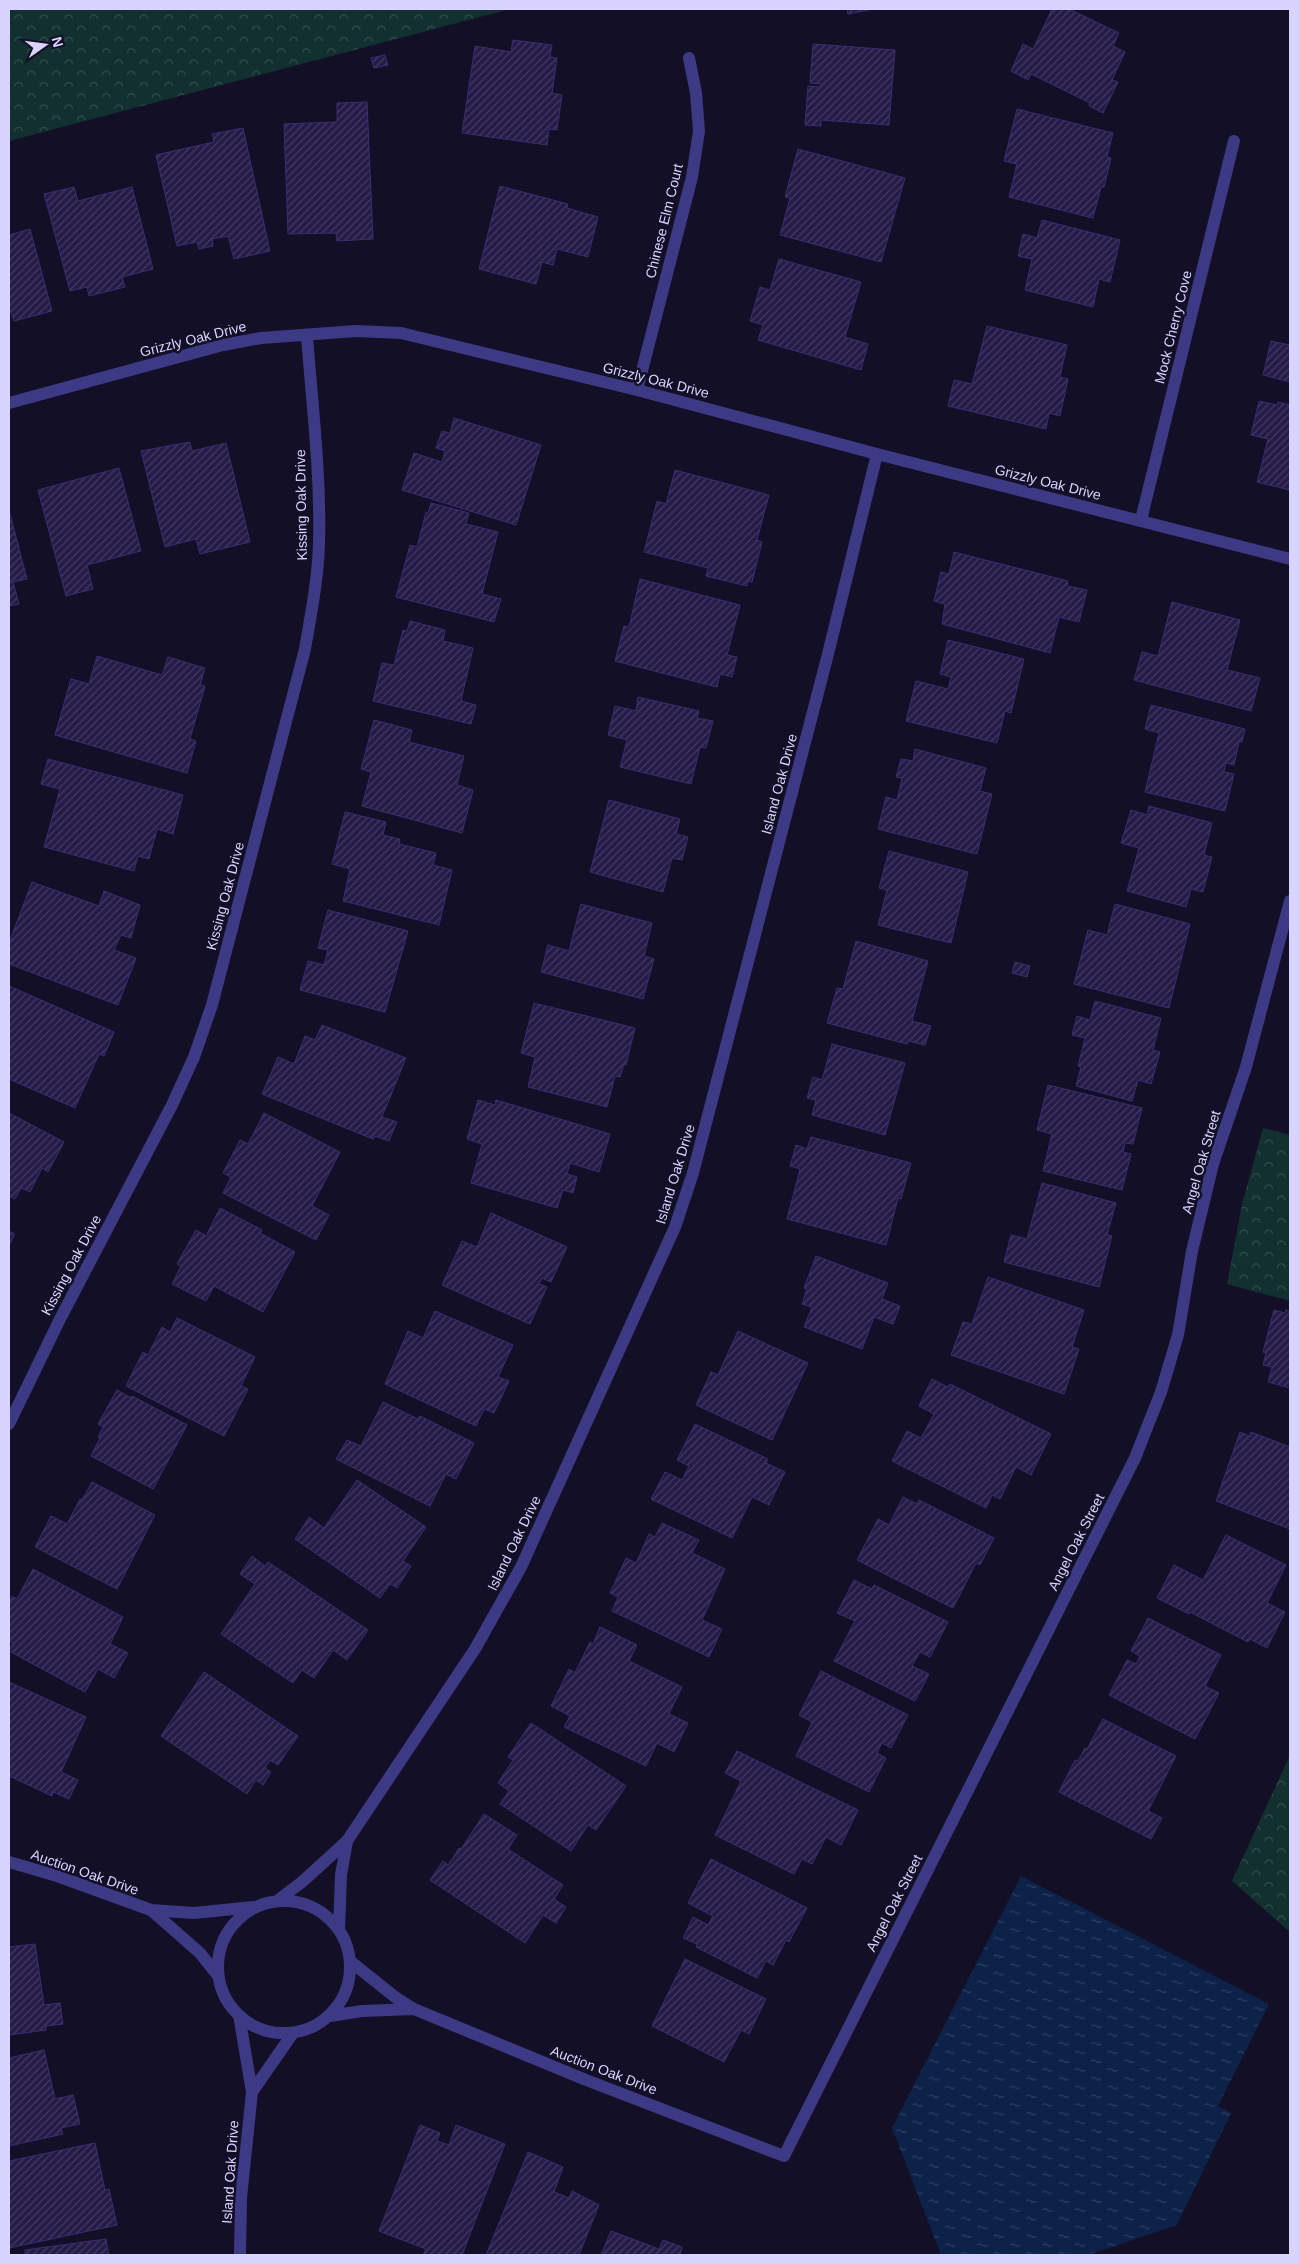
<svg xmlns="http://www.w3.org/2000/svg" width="1299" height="2264" viewBox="0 0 1299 2264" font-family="Helvetica,sans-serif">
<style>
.park{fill:url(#park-crowns)}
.water{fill:url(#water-ripples)}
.building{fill:url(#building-hatch);stroke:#3b2d73}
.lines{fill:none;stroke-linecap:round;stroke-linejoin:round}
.minor{stroke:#3d3a85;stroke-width:12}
.labels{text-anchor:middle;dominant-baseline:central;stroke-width:5;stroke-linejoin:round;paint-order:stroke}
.street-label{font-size:14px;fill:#d9d4ff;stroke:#130f26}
</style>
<defs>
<pattern id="park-crowns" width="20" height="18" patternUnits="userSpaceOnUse" patternTransform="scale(1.25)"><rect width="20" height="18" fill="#12302f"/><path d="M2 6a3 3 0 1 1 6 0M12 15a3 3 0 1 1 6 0" fill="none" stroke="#344d4e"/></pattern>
<pattern id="water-ripples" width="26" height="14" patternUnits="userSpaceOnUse" patternTransform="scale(1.25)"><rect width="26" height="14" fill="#0c2248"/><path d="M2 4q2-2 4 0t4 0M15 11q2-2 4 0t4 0" fill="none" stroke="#2f4163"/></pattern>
<pattern id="building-hatch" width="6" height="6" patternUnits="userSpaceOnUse" patternTransform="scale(1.25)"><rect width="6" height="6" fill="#241b47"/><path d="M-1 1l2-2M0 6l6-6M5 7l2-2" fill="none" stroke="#433b63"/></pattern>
</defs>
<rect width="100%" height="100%" fill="#130f26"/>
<path class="park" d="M9,9H510L9,141Z
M1263,1128L1290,1135V1301L1227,1284L1242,1204Z
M1290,1755V1932L1232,1881Z"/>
<path class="water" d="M1021,1876L1269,2004L1218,2106L1231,2113L1177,2225L1088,2255H941L892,2128Z"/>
<path class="building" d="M847,9H874L848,14Z
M1052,9H1069L1119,33L1113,46L1125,52L1112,80L1118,82L1103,113L1089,106L1090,103L1031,74L1028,80L1011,71L1023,44L1033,49Z
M513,40L552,45L550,57L557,58L552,93L562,95L557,130L549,129L547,145L462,133L475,46L511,52Z
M813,44L895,50L889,125L821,120V126L805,125L808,86L820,87L821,84L810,83Z
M385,55L388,65L374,68L371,58Z
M367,102L373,239L337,241L336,233L288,234L284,124L337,122V103Z
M1017,109L1113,133L1107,157L1111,158L1104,187H1101L1093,218L1009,197L1017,164L1004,161Z
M243,128L270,251L234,259L228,236L212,239L213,246L199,249L197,242L177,246L156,155L214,142L212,134Z
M798,149L905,178L881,262L780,235L790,198L785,197Z
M500,186L568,204L567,208L598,217L588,257L557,249L553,265L542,262L536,284L479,269Z
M74,187L78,201L132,187L153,269L122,277L125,287L89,296L87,287L70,291L44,194Z
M1042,220L1120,240L1110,282L1099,279L1093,307L1025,290L1032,259L1018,256L1023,234L1037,238Z
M30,229L52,311L14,321L11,312H9V235Z
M779,259L861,282L845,337L868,344L861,370L758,340L763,325L750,321L760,287L770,290Z
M987,326L1067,345L1060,377L1068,379L1060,416L1049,413L1046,429L948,406L954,380L972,384Z
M1271,341L1290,345V382L1263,375Z
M1259,401L1277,405L1278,402L1290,405V490L1257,482L1268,439L1251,435Z
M454,418L541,445L516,525L402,490L414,453L442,462L445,451L436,448L442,431L450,433Z
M190,442L192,451L226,443L250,542L200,554L196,539L165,547L141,451Z
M119,468L141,551L87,565L93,589L66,596L38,490Z
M675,470L769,495L757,540L762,542L752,582L748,581L747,586L706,576L708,568L644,552L657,501L666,504Z
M431,503L469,513L466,524L498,532L482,594L501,599L494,622L396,597L410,545L417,547L426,512L428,513Z
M9,510L27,579L13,582L19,604L9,606Z
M954,552L1068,581L1067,586L1087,590L1079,622L1059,617L1050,653L942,624L945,604L934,601L941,572L949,574Z
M640,579L740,605L727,655L737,657L732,677L720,674L717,687L615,661L624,626L629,627Z
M1172,602L1240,620L1227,670L1260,678L1251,711L1134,680L1142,652L1158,656Z
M410,621L445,630L443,641L473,648L461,701L476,705L471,724L373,701L382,663L394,665L403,630L407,631Z
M948,640L1024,659L1011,713L1005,711L997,743L906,721L916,681L948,689L951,677L940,674Z
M97,656L162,675L168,657L205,668L200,685L205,686L190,739L196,741L187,773L55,735L71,679L89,684Z
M638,697L699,711L697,718L713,721L706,748L700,747L691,784L620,767L627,740L608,735L615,706L636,711Z
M1151,705L1245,729L1242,742H1239L1234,765L1226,763L1224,772L1234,774L1225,811L1145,792L1159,733L1145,729Z
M374,720L412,730L409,742L464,756L457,785L473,790L462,833L362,806L371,772L361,769Z
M915,749L986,768L980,791L992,794L977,854L878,829L886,797L897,800L902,778L896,777L901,759L913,761Z
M48,759L183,795L173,834L157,829L149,859L138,856L134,871L44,847L60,789L41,784Z
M609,800L680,819L676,834L688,837L682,860L672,858L663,892L590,872Z
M1149,806L1212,823L1204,855L1212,857L1203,892L1191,889L1186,907L1127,891L1139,848L1121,843L1131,810L1147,815Z
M345,812L386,822L383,835L400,839L399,844L436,853L433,865L452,870L439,925L343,901L350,869L332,864Z
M889,851L968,872L951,943L878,925L887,890L879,888Z
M32,882L99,906L104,891L140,905L131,938L121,935L114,950L136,958L118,1005L9,964V943Z
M581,904L652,923L644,956L654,959L643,999L541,972L548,945L569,951Z
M1115,904L1190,924L1169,1008L1074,984L1088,930L1107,935Z
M328,910L408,931L385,1012L300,990L308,961L324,965L328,950L318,948Z
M856,941L928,961L912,1021L931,1026L925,1045L908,1041L907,1044L827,1023L837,988L843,989Z
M1015,962L1030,966L1027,977L1012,973Z
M9,986L114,1032L104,1056L99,1054L75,1108L9,1079Z
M1095,1001L1161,1018L1153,1050L1160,1052L1151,1084L1138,1080L1132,1101L1076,1086L1081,1067L1078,1066L1085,1038L1072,1035L1077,1016L1090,1020Z
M534,1003L635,1028L626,1065L624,1064L620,1077L615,1076L607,1107L528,1087L535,1057L521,1053Z
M322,1025L406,1058L382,1117L397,1122L389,1141L375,1136L373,1139L262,1094L278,1057L294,1064L305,1036L315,1040Z
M832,1044L905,1063L885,1135L812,1115L816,1100L807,1098L813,1077L822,1080Z
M1048,1085L1142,1108L1133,1144L1125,1143L1123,1152L1131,1154L1122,1190L1043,1171L1052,1134L1037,1130Z
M478,1100L495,1105L496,1100L610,1134L599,1172L570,1163L567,1174L577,1177L573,1193L563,1190L557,1208L471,1183L482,1144L467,1139Z
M9,1113L64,1142L48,1172L42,1168L30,1192L21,1188L15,1199L9,1196Z
M264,1113L340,1152L312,1206L329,1215L316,1240L223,1193L231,1177L223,1173L240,1140L248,1144Z
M811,1137L911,1163L901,1199L898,1198L886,1245L787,1219L800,1169L790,1166L796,1145L807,1149Z
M1042,1183L1116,1203L1107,1235L1112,1236L1099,1287L1004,1262L1011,1235L1027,1239Z
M220,1208L262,1230L260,1233L295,1252L263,1312L214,1286L206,1301L172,1284L181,1266L177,1264L196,1230L206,1236Z
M491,1213L567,1247L551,1282L542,1278L539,1284L547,1287L530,1324L442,1285L462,1241L477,1247Z
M9,1231L15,1234L9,1245Z
M816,1256L888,1283L882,1299L900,1306L893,1324L874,1317L862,1349L804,1327L812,1307L802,1304L807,1289L804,1288Z
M988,1277L1084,1310L1072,1347L1079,1349L1064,1394L951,1355L963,1322L972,1324Z
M1274,1310L1285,1313L1286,1310L1290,1311V1388L1268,1382L1272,1367L1263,1365L1266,1353L1263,1352Z
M435,1311L513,1345L498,1377L509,1381L494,1413L484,1409L476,1426L385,1384L408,1331L423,1338Z
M177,1318L255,1357L241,1386L248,1389L224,1436L126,1386L143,1352L148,1355L162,1327L170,1332Z
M738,1331L808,1363L772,1440L696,1405L711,1372L718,1375Z
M932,1379L948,1387L950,1384L1051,1434L1031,1475L1016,1467L1000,1499L992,1495L986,1508L892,1461L907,1431L921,1438L934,1414L919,1406Z
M117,1390L131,1398L132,1396L187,1425L153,1489L91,1456L100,1438L98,1437L103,1427L98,1424Z
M383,1402L418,1419L420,1416L474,1443L456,1479L446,1474L430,1506L336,1459L347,1440L361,1446Z
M695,1424L768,1459L766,1463L785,1472L769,1505L752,1497L732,1538L651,1499L665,1472L682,1480L689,1466L677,1460Z
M1240,1432L1250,1436L1251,1432L1290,1447V1529L1216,1501Z
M357,1480L426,1527L403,1561L411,1566L397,1588L390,1584L380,1598L295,1539L309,1517L324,1528Z
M92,1482L155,1515L117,1589L35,1547L51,1516L67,1524L80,1499L82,1500Z
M903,1497L917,1504L919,1500L994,1538L980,1565L976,1563L953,1608L857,1560L878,1519L889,1525Z
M662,1523L699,1540L692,1553L725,1569L702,1620L722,1629L709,1657L612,1611L618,1597L610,1593L626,1558L636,1563L649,1534L655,1537Z
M1226,1535L1286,1565L1267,1603L1285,1612L1267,1648L1250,1639L1248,1642L1190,1612L1189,1614L1157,1598L1174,1565L1203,1580Z
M252,1556L265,1566L268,1562L368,1630L347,1660L333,1650L314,1678L302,1670L293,1683L221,1634L255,1584L240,1574Z
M33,1569L123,1617L110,1644L128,1653L114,1678L98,1669L85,1692L9,1651L13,1643L9,1641V1602L12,1596L17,1599Z
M854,1580L872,1589L874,1585L948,1622L930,1657L920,1652L912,1666L929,1674L915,1701L834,1661L855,1621L837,1613Z
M1148,1618L1221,1655L1205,1686L1219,1693L1195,1739L1109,1695L1127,1660L1136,1664L1140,1656L1131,1651Z
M600,1627L637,1645L629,1661L682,1687L669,1714L688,1723L674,1752L657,1743L646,1766L564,1727L570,1716L551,1706L569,1669L575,1673L590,1642L593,1644Z
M821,1671L908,1715L891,1748L882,1743L877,1753L886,1758L869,1792L796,1756L812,1722L799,1715Z
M204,1672L298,1736L278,1765L270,1760L265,1768L271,1772L263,1785L256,1780L247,1794L161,1736Z
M9,1682L86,1717L61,1772L78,1780L69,1799L53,1792L52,1796L9,1776Z
M1103,1719L1176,1756L1148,1811L1162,1818L1151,1839L1059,1792L1075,1760L1078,1761L1085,1748L1087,1749Z
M531,1723L626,1786L596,1830L588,1825L571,1851L500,1804L509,1791L498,1783L513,1760L508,1757Z
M737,1751L858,1810L841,1845L826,1837L812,1864L802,1859L794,1874L715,1835L741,1781L725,1773Z
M484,1814L517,1835L508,1849L563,1885L554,1899L566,1907L556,1923L543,1915L525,1943L430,1880L443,1861L448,1865L459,1848L461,1849Z
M711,1859L807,1908L789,1942L786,1940L773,1965L766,1961L757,1978L696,1947L697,1944L683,1938L693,1917L708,1925L713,1916L688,1903Z
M35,1944L44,2005L60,2003L63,2024L46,2026V2030L9,2035V1947Z
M685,1959L766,1999L749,2034L741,2030L724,2062L652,2026Z
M44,2050L55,2099L73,2095L80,2124L61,2128L63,2134L9,2146V2058Z
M420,2125L440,2133L437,2141L449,2145L456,2125L505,2144L462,2255H423L426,2249L379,2231Z
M95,2143L105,2190L109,2189L117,2225L9,2248V2161Z
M528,2152L563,2167L554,2192L569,2198L572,2191L599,2205L579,2255H486Z
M611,2231L659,2249L663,2240L682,2247L680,2255H601Z
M106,2239L109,2255H25V2250Z"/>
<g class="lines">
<path class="minor" d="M637,390L692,177L699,131L696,93L689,58
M9,403L223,345L261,338L356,331L401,333L637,390L877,454L1290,559
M1141,520L1234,141
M9,1424L60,1319L172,1105L194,1057L212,1005L305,649C311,614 318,579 319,544C321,475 312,404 307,336
M347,1841L475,1649L521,1567L675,1227L693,1173L828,654L877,454
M9,1862L57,1876L151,1910
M277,1901L302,1882L347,1841L341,1875L339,1930
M218 1967a66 66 0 1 1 132 0a66 66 0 1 1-132 0Z
M219,1977L200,1953L151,1910L194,1913L253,1907
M414,2009L586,2080L784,2156L1135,1458L1161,1392L1178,1335L1192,1251L1213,1164L1246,1067L1290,901
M239,2015L252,2092L241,2198L240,2255
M330,2016L362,2011L414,2009L395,1997L350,1961
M252,2092L293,2033"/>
</g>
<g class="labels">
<g class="street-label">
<text transform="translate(664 221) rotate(-76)">Chinese Elm Court</text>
<text transform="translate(1173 327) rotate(-76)">Mock Cherry Cove</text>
<text transform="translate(193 339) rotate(-14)">Grizzly Oak Drive</text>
<text transform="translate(656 380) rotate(14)">Grizzly Oak Drive</text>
<text transform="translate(1048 482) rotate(14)">Grizzly Oak Drive</text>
<text transform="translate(301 505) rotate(-91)">Kissing Oak Drive</text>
<text transform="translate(779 784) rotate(-75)">Island Oak Drive</text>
<text transform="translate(225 896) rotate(-75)">Kissing Oak Drive</text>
<text transform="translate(1201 1162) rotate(-74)">Angel Oak Street</text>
<text transform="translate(675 1174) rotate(-73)">Island Oak Drive</text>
<text transform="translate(71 1265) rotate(-62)">Kissing Oak Drive</text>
<text transform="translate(1076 1542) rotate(-63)">Angel Oak Street</text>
<text transform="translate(514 1543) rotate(-64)">Island Oak Drive</text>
<text transform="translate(85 1872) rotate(19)">Auction Oak Drive</text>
<text transform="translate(894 1903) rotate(-63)">Angel Oak Street</text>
<text transform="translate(604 2070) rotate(21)">Auction Oak Drive</text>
<text transform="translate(230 2172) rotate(-86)">Island Oak Drive</text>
</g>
</g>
<rect width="1299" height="2264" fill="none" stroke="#d9d4ff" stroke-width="20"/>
<g transform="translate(45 45) rotate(76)" stroke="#130f26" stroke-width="4" paint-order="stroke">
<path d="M0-4L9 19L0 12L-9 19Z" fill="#d9d4ff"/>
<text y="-8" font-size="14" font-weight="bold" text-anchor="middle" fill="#d9d4ff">N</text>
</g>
</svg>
